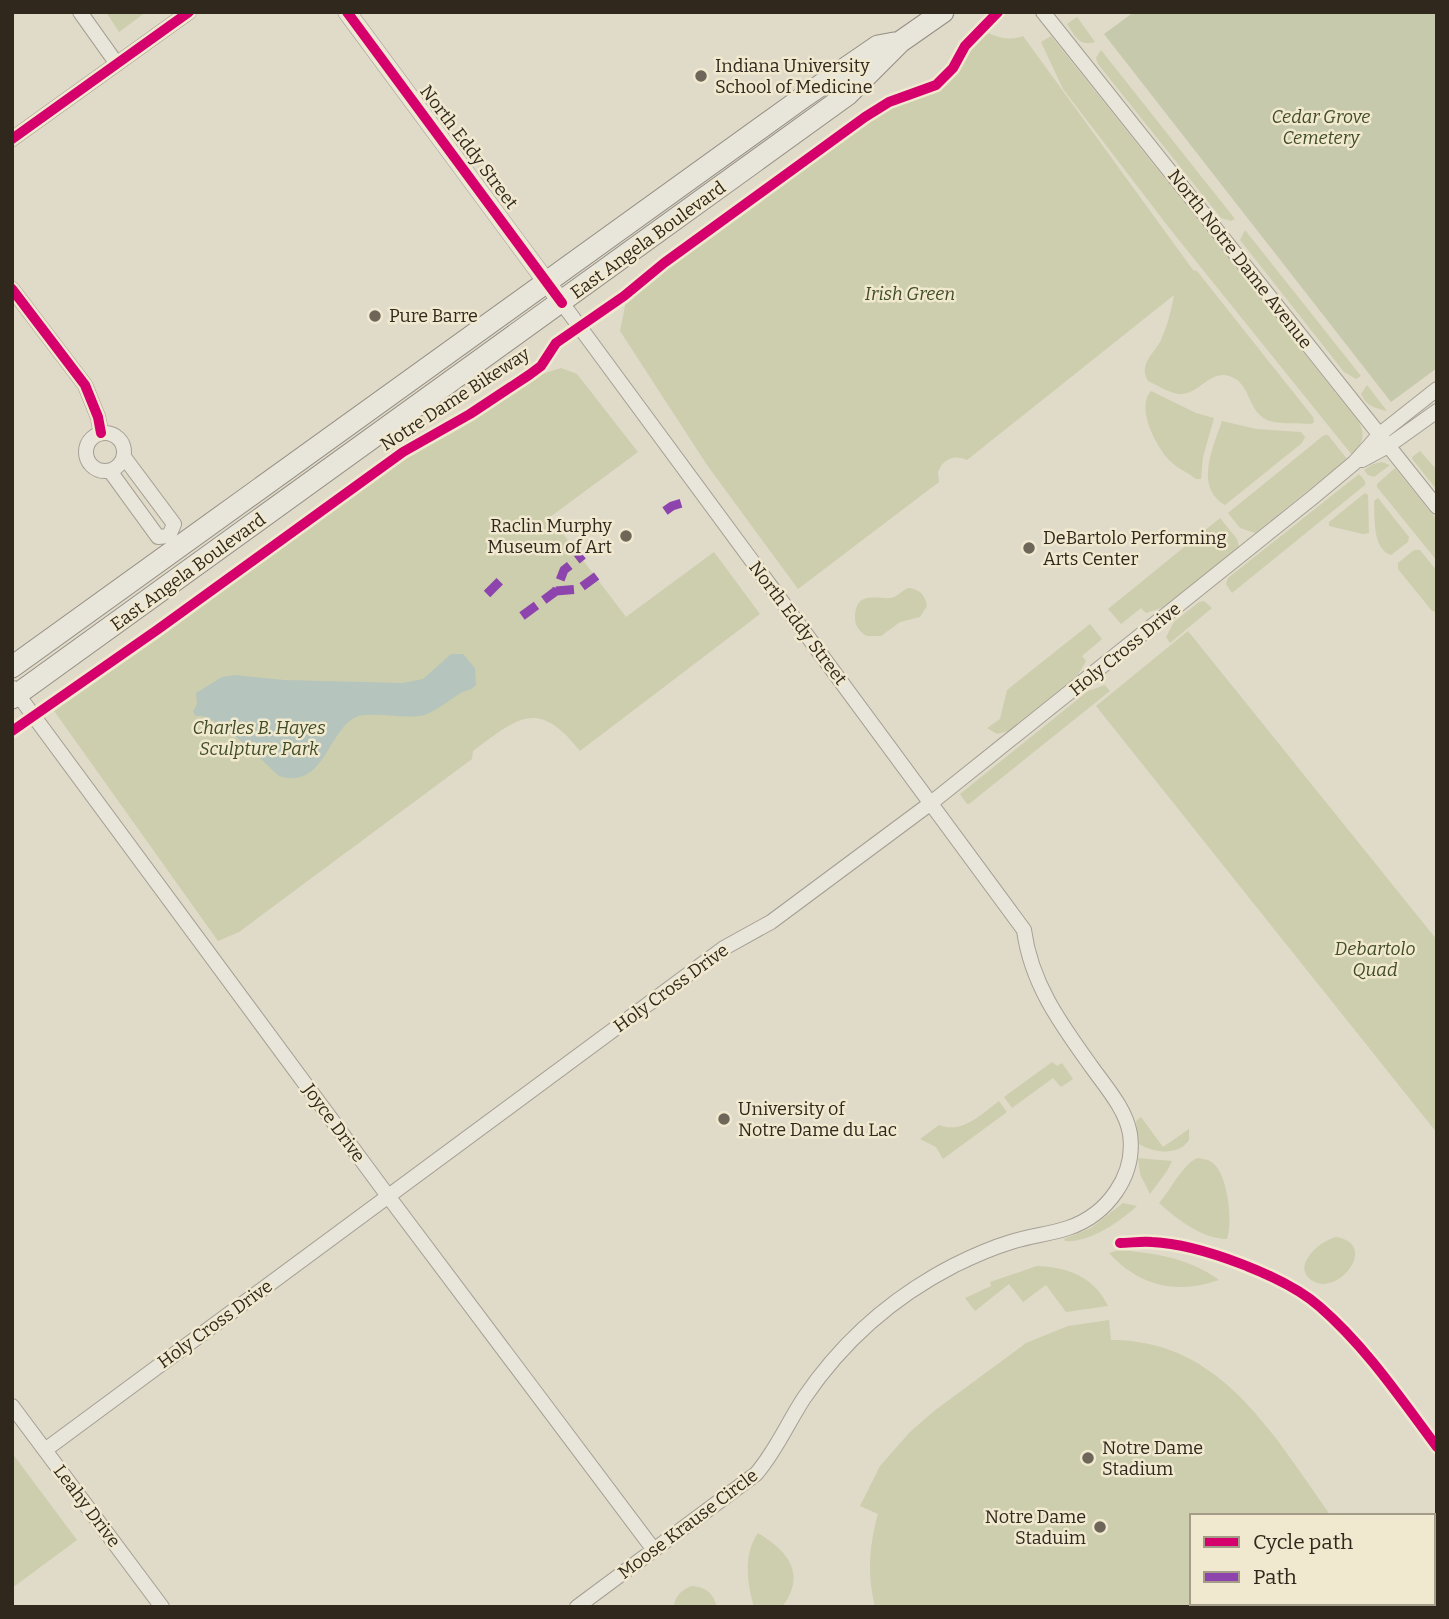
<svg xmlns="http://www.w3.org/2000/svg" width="1449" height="1619" viewBox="0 0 1449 1619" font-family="Bitter,serif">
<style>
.green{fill:#cdcead}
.cemetery{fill:#c7c9ac}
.water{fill:#b5c4bc}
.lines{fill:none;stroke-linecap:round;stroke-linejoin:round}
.minor-casing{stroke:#a59f93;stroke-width:16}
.tertiary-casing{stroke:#a59f93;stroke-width:19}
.secondary-casing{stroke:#948e83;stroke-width:23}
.minor{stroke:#e8e5da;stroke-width:14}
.tertiary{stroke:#e8e5da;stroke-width:18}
.secondary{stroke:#e8e5da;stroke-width:21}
.quiet{stroke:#8e44ad;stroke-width:9;stroke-dasharray:18 9;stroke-linecap:butt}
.cycleway-casing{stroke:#f1e9cf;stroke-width:15}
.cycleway{stroke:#d6006c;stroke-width:10}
.poi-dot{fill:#6e6659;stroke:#f1e9cf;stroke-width:2.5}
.labels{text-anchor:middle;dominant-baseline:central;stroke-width:5;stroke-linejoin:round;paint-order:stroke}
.poi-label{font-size:18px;fill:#31281d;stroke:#f1e9cf;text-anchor:start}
.park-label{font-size:18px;font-style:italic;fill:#3f4c25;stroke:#f1e9cf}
.street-label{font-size:18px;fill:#31281d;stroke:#f1e9cf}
</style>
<rect width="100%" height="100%" fill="#e0dac9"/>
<path class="green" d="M106,12H146L119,32Z
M1077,17L1095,42C1079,47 1075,36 1067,24Z
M988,33C1000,38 1010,41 1023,36L1193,270L1197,271L1313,417L1314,422L1311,424C1299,423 1279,425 1267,420C1247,411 1251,382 1229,376C1209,370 1198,396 1179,394C1169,393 1157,385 1148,381C1138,364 1154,354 1161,340C1167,327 1172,308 1174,295L967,460C954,454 943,459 938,472L939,482L798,589L707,465L620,331L626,301L643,285L871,117L894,103L935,91L959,69L974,45Z
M1051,36L1359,422C1366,437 1362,443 1352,455L1170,229L1063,89L1041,42Z
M1101,50L1235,219L1231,221L1221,218L1098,64L1096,58Z
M1245,230L1361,376L1356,379L1344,372L1240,240Z
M561,368L577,374L638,452L550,517L626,617L714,552L760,614L580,751C538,698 519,717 473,751L472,759L239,932L218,941L52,708L415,449L469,419L536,376Z
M1367,385L1387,411C1375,408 1366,406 1361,394Z
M1151,391L1196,413L1214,418L1203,457L1201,479H1196C1187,472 1175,467 1168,459C1155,444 1136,408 1151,391Z
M1222,421L1256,429L1301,432L1305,437L1302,443L1225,505C1194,488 1213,447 1222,421Z
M1324,435H1328L1347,459L1255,533L1240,528L1228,513Z
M1420,451L1437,470V490L1413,460L1412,457Z
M1382,462L1390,465L1374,477L1368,475L1364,470L1373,464Z
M1395,468L1437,520V561L1377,487V484Z
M1359,474L1365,481V485L1232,593L1226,584L1228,578Z
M1365,493L1368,495L1369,533L1363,534L1329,526V522Z
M1378,498L1409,537L1408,542L1391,555C1372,549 1375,517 1374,501Z
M1220,518L1237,539L1239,547L1164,607L1146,613L1141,608L1121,624L1108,609Z
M1414,550H1420L1437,571V612L1432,611L1398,569V563Z
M908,588C920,589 925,595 927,606L920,617L900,622L881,636H867C860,632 855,626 855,618C855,587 882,602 894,597C899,595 903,590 908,588Z
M1204,601L1212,608L1170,643L1166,637L1174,622L1199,602Z
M1090,624L1102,639L1082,656L1086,661L1078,675L1008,731L997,734L987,728L1000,719L1007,690Z
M1188,631L1437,940V1133L1096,706Z
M1105,685L1110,691L969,804H967L960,794L1088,691Z
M1052,1062L1057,1066L1062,1063L1073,1079L1061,1087L1053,1078L1012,1108L1004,1097Z
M999,1101L1007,1112L943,1159L936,1147L920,1139L939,1125C963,1134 980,1115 999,1101Z
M1141,1117L1163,1147L1189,1129V1140C1179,1156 1153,1153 1139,1144L1136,1121Z
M1138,1158L1172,1161L1167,1171L1150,1194L1140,1174Z
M1197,1158C1203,1159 1208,1159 1213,1163C1228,1176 1233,1221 1227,1239C1202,1239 1177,1219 1159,1203C1171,1190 1182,1165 1197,1158Z
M1123,1203L1137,1206C1119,1222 1090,1243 1065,1241L1064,1239L1091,1228Z
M1337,1237C1378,1245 1340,1294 1315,1282C1288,1269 1319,1240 1337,1237Z
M1119,1250C1155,1253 1189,1258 1219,1280C1177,1295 1139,1286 1109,1253Z
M1037,1266C1068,1267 1094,1277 1108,1306L1066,1312L1046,1285L1023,1302L1009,1284L975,1311L965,1298L991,1286L990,1282Z
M1109,1320L1111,1340C1223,1340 1273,1436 1331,1516H1192V1603H1395L1397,1607H875C867,1574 869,1546 878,1514L860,1506L880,1466L910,1432L934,1411L1026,1343L1068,1326Z
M12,1453L77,1540L12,1588Z
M758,1533C788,1551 807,1574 782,1607H754C747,1583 743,1554 758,1533Z
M691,1586C705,1587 713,1592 717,1607H674C675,1595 681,1591 691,1586Z"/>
<path class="cemetery" d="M1134,12H1437V368L1391,402L1104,34Z"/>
<path class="water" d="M451,654H463L475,668L476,685L470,690C461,689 439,711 424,715C404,720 367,710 354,718C327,734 323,790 279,776C263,762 216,712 196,716L193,712L197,704L196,693L222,677L235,675L284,680L403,683L423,679Z"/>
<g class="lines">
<defs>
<path id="minor" d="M80,12L117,64
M1043,12L1437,507
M12,139L189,12
M12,289L85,385L98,417L101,433
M562,303L1024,930C1031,983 1060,1023 1091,1066C1105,1086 1126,1109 1130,1134C1136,1176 1107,1215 1068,1228C1050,1234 1030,1236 1011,1242C991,1248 971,1257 953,1266C893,1297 842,1342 804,1398C787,1424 776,1451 756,1474L577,1607
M86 452a19 19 0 1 1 38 0a19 19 0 1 1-38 0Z
M124,457L174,524L169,536
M1362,460L1388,446L1437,411
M110,471L158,537L169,536
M13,688L388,1196L654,1550
M12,1406L162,1607
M45,1450L724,948L771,922L931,803L1312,498L1354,463L1380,434L1437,389"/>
<path id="tertiary" d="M347,12L562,303"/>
<path id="secondary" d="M12,667L805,96L878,46L894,43
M12,698L847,95L900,42L943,12"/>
</defs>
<use href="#minor" class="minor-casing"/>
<use href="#tertiary" class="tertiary-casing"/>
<use href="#secondary" class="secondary-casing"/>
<use href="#minor" class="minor"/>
<use href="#tertiary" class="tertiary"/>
<use href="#secondary" class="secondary"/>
<path class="quiet" d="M665,511L672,506L682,503
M556,591L579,589L598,575
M487,594L503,578
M522,616L556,591L564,570L583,555"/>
<defs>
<path id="cycleway" d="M347,12L562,303
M12,139L189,12
M12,289L85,385L98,417L101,433
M12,731L157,630L403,452L470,414L529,375L541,366L556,343L624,296L664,263L865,117L889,102L936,85L953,68L965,46L998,12
M1120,1243C1130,1243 1141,1241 1152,1242C1199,1244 1285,1276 1320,1307C1366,1347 1401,1399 1437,1447"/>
</defs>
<use href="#cycleway" class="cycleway-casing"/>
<use href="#cycleway" class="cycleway"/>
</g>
<g class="poi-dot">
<circle cx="701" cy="76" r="7"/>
<circle cx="375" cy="316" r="7"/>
<circle cx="626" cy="536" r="7"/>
<circle cx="1029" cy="548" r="7"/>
<circle cx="724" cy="1119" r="7"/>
<circle cx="1088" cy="1458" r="7"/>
<circle cx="1100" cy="1527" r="7"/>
</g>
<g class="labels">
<g class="poi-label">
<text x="715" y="66">Indiana University<tspan x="715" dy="21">School of Medicine</tspan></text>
<text x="389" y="316">Pure Barre</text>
<text x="612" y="526" text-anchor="end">Raclin Murphy<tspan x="612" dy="21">Museum of Art</tspan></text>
<text x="1043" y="538">DeBartolo Performing<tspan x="1043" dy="21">Arts Center</tspan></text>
<text x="738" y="1109">University of<tspan x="738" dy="21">Notre Dame du Lac</tspan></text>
<text x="1102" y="1448">Notre Dame<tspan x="1102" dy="21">Stadium</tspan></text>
<text x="1086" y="1517" text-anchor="end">Notre Dame<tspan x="1086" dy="21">Staduim</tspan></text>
</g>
<g class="park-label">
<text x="1321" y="117">Cedar Grove<tspan x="1321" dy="21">Cemetery</tspan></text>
<text x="910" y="294">Irish Green</text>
<text x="259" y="728">Charles B. Hayes<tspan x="259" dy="21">Sculpture Park</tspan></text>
<text x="1375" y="949">Debartolo<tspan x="1375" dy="21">Quad</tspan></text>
</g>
<g class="street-label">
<text transform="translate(469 147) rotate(53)">North Eddy Street</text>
<text transform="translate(648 240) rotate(-36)">East Angela Boulevard</text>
<text transform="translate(1240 259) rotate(52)">North Notre Dame Avenue</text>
<text transform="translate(455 399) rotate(-33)">Notre Dame Bikeway</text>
<text transform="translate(188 572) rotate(-36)">East Angela Boulevard</text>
<text transform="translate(798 623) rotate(53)">North Eddy Street</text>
<text transform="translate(1125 649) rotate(-39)">Holy Cross Drive</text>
<text transform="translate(671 988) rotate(-36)">Holy Cross Drive</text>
<text transform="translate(334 1123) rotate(54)">Joyce Drive</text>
<text transform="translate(215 1324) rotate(-36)">Holy Cross Drive</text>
<text transform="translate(87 1506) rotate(53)">Leahy Drive</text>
<text transform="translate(688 1524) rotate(-37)">Moose Krause Circle</text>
</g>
</g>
<rect width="1449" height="1619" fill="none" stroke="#31281d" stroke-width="28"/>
<rect x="1190" y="1514" width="245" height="91" fill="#f1e9cf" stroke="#a49c88" stroke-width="2"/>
<rect x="1204" y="1537" width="35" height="10" fill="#d6006c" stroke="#a49c88" stroke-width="2"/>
<text x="1253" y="1549" font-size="21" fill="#31281d">Cycle path</text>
<rect x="1204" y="1572" width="35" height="10" fill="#8e44ad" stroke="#a49c88" stroke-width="2"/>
<text x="1253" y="1584" font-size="21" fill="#31281d">Path</text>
</svg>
